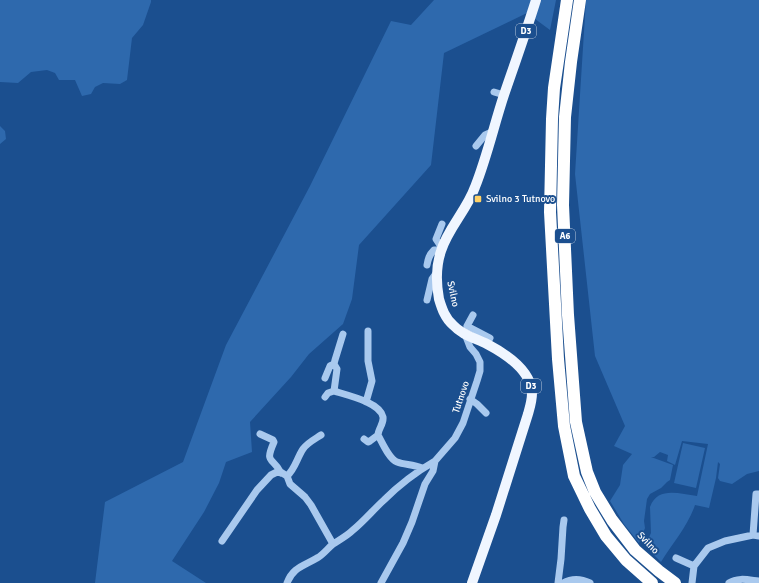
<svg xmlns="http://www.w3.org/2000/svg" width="759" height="583" viewBox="0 0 759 583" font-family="Signika,sans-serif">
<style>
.green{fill:#2e69ad}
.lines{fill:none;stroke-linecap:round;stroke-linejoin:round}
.minor{stroke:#a9c9ee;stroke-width:7}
.major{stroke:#f0f6ff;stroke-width:10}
.highway{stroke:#fff;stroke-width:12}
.poi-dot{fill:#ffd166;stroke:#1b4f8f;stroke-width:1.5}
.labels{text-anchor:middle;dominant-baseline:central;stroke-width:4;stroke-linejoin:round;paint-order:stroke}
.shield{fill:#1b4f8f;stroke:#bbcadd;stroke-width:1}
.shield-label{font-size:9px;font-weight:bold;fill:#fff}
.poi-label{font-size:10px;fill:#fff;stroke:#1b4f8f;text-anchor:start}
.street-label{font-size:10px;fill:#fff;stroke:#1b4f8f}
</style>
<rect width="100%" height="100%" fill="#1b4f8f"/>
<path class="green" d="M0,0H151V2L143,25L132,38L127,80L120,84L103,83L95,87L91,94L82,96L75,80H59L55,73L47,70L31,72L18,83L0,82Z
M434,0H556L550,30L527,13L444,53L431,165L359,245L352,299L343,324L309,354L291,377L250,422L252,452L226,462L219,483L204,512L172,561L206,583H95L105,502L183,462L226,345L310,186L391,21L411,25Z
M586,0H759V471L747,474L732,484L720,481L718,478L720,464L718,462L716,478L709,508L695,505C688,526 672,544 661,562L645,546L651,533L650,507C658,486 679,494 697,496L708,444L682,441L675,465L667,461L668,455L660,452L654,457H651L673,465L670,480L667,482L661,488L650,494L647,499L644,521L645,528L639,543L624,524L610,501L620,485L623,465L632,454L614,446L625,426L595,356L575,174Z
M0,126L5,131L6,139L0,144Z
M683,443L705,448L696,488L674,483Z"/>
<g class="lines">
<path class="minor" d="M494,92L504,95
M476,146L485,135L494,131
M442,248L436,239L442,224
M427,265C428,259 429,255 434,250H441
M427,300L432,279L437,272
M473,315L467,326L490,338L487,344
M343,334L335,360L334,364L337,369L334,391C346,395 380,402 383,417C384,424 378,429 378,435C382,442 389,459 397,462C405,465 413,464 422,468
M325,378L330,366L334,364
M325,397L328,393L334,391
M470,399L477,404L486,413
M366,402L372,381L368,361V331
M260,434L273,440L274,442C264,465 273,456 281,473
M364,439L368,442L370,441L378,435
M287,476C295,469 297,458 303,449C307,443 315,439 321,435
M753,535L756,494H759
M222,541L257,490L271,475L279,471L287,476L290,484L305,497L311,505L333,544
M676,558L694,566
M287,583C293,567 304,566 317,558C323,555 327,549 333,544C339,540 347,536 353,530C364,521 373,510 384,500C399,485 416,472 435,461
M381,583L403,543L412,522L425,484L433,471L435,461L455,438L463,423L477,381L480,371V362L476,354L470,347L465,334
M558,583L561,559L563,527L564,520
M563,583C572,578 582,579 590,583
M692,583L694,566L708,548L725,541L753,535L759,536
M729,583C738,577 749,580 759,581"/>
<path class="major" d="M472,583L496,515L528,414C530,407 532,401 532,393C531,370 506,354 487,344C475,338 462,335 453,325C445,318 442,309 439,299C436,283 436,266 441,251C448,228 467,210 475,187C487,157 494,125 504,95C515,63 526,32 536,0"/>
<path class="highway" d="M567,0L554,88L552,119L550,212L558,359L564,426L574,476L590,509L606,536L626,560L652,583
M580,0L571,62L565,117L563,205L568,315L576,422L587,472L595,492L612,520L635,550L659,571L675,583"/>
</g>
<rect class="poi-dot" x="474" y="195" width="8" height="8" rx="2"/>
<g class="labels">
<g class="shield">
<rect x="516" y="24" width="20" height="14" rx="3"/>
<rect x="555" y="229" width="20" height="14" rx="3"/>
<rect x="521" y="379" width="20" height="14" rx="3"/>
</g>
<g class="shield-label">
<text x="526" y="31">D3</text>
<text x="565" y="236">A6</text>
<text x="531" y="386">D3</text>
</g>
<g class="poi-label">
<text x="486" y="199">Svilno 3 Tutnovo</text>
</g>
<g class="street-label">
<text transform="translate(453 294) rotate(78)">Svilno</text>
<text transform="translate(461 397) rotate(-71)">Tutnovo</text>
<text transform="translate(648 543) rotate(46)">Svilno</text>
</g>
</g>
</svg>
